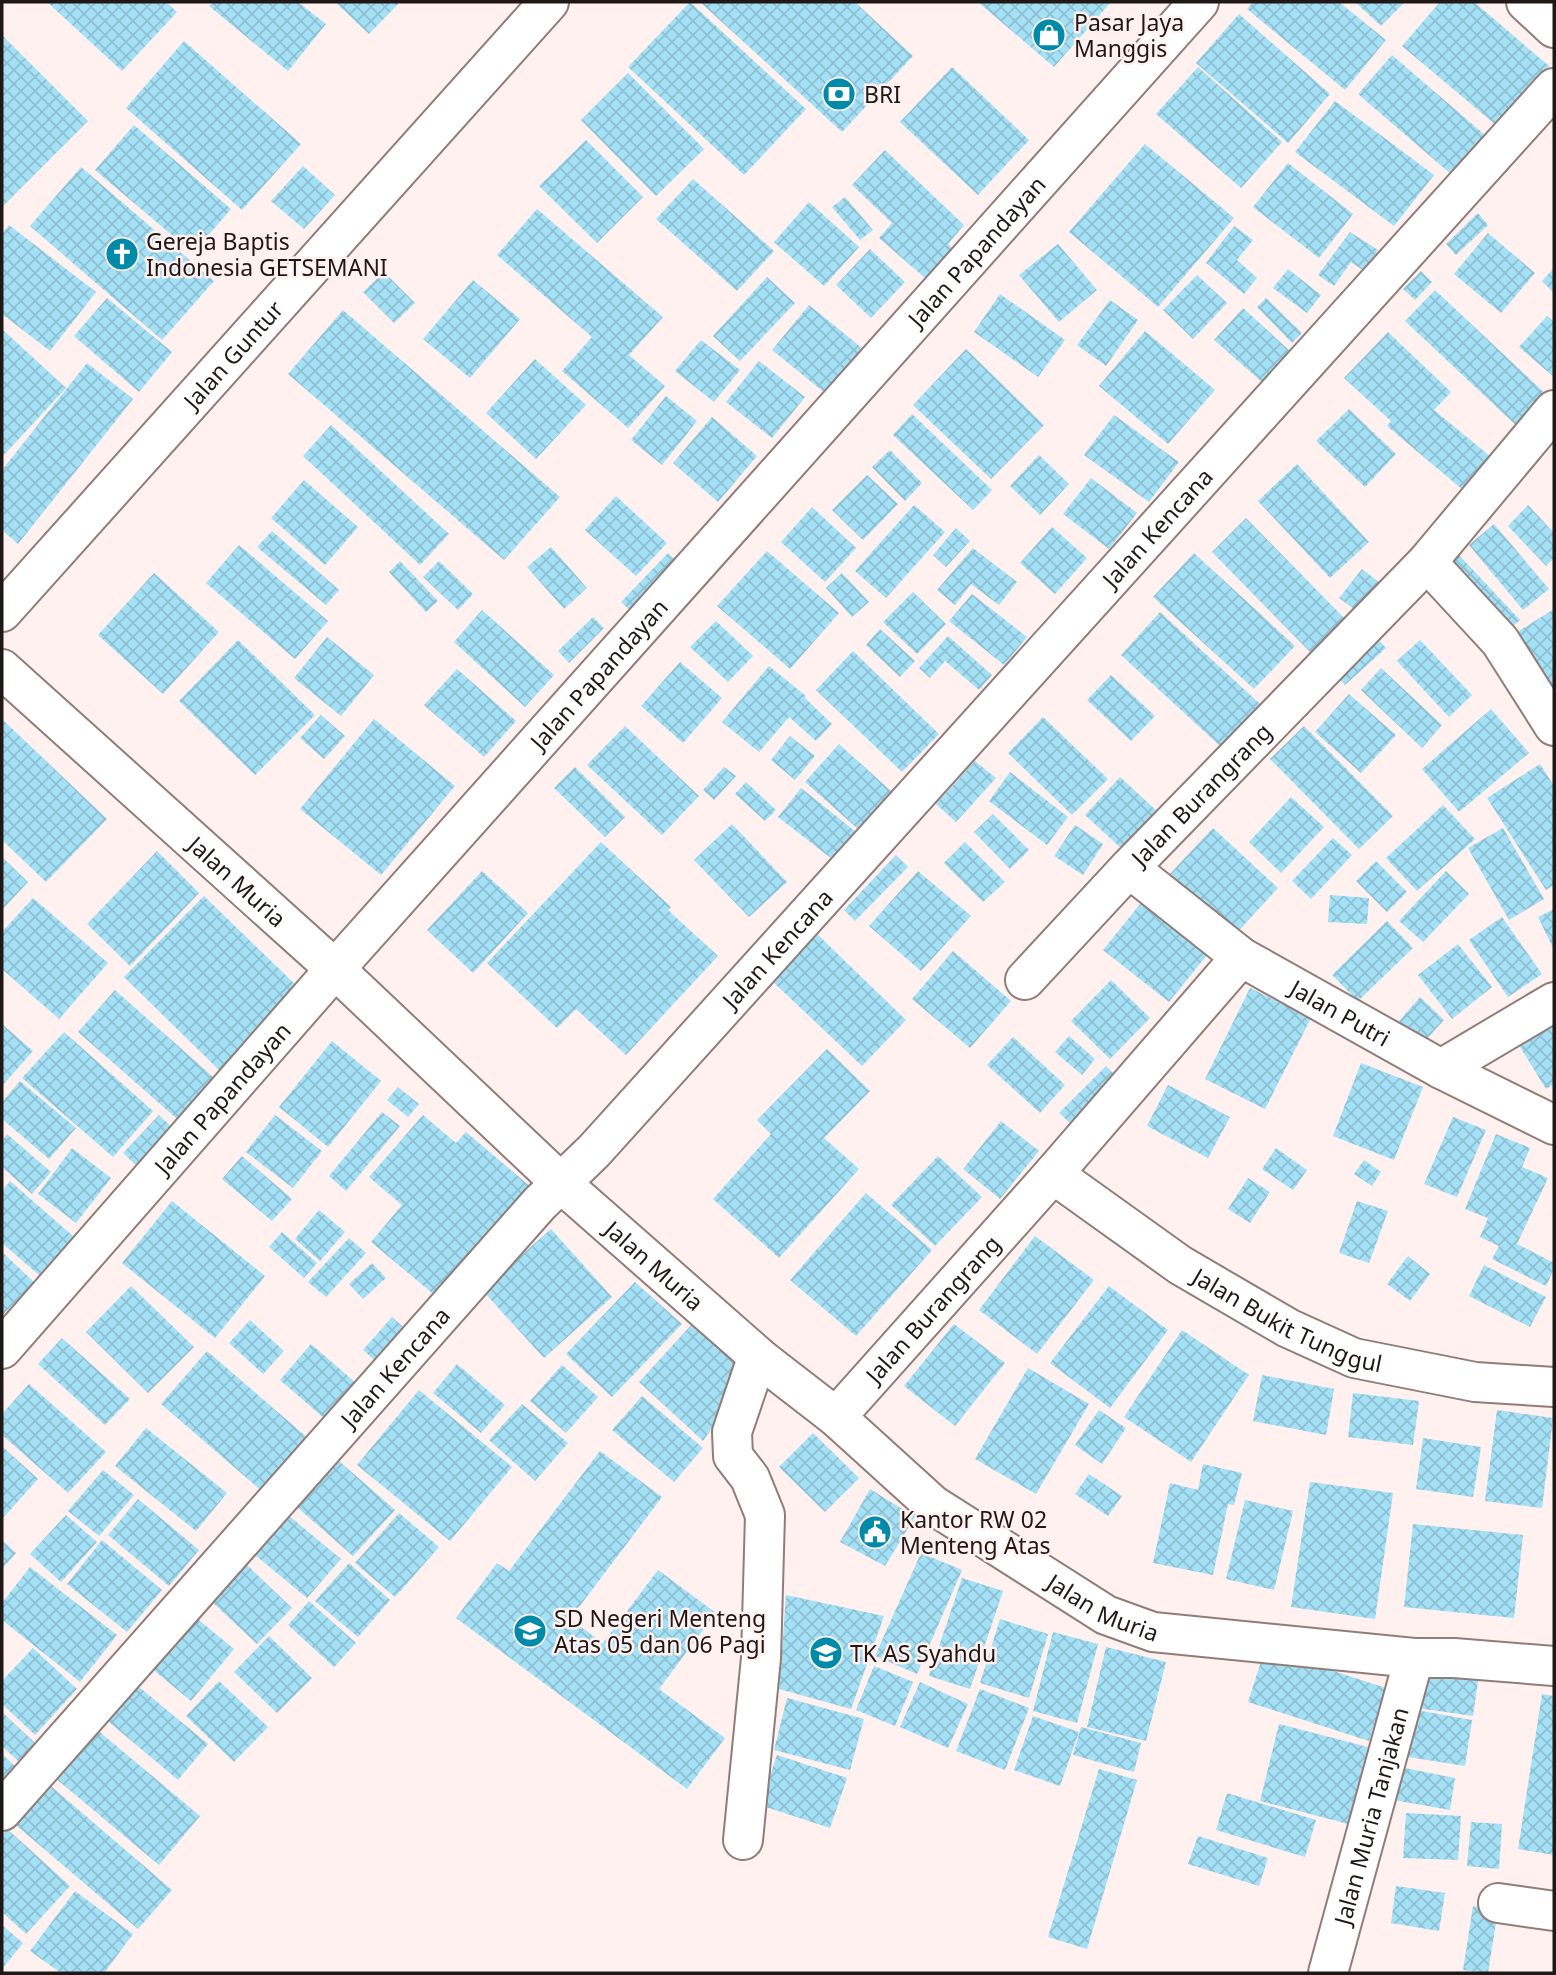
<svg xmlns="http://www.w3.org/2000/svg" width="1556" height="1975" viewBox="0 0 1556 1975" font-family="'Noto Sans',sans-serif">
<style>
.building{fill:url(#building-cross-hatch)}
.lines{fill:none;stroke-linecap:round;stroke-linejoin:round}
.minor-casing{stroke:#907d79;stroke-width:42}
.minor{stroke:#fff;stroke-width:38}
.labels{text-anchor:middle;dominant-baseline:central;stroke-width:5;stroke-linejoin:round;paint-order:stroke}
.poi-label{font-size:23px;fill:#201817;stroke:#fff1ef;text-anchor:start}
.street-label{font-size:23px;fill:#201817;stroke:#fff1ef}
</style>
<defs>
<pattern id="building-cross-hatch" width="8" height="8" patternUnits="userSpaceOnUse" patternTransform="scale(1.75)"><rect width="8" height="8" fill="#a5e1f6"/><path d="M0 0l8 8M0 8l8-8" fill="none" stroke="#8ec0d2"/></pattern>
</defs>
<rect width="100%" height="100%" fill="#fff1ef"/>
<path class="building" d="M47,2H166L177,12L122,71Z
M213,2H298L326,24L288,71L209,6Z
M335,2H400L369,34Z
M690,2L806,109L744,175L628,67Z
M700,2H855L913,56L842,132Z
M978,2H1111L1054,67Z
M1253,2H1339L1386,40L1345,90L1247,9Z
M1355,2H1405L1381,26Z
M1440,2H1474L1549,66L1497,126L1402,46Z
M1239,14L1330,94L1288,143L1196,63Z
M2,35L88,121L2,207Z
M184,41L301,144L242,210L126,108Z
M1392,55L1486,136L1452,175L1358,94Z
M952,67L1029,140L978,195L900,122Z
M1198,67L1282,142L1241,188L1156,114Z
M628,73L704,149L656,196L581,120Z
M1335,101L1434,175L1394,226L1295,152Z
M134,125L231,209L193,253L95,170Z
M586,140L643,197L597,243L539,186Z
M1145,144L1234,218L1158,307L1069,232Z
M885,150L964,225L948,244L952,248L925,278L879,238L892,223L852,185Z
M1288,163L1353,214L1319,258L1253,207Z
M303,166L335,195L304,229L271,201Z
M81,167L214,281L162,340L30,226Z
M693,179L774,251L737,291L656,219Z
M845,197L873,230L860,240L832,207Z
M809,202L859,247L824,286L774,242Z
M537,209L663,317L629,355L665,386L628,428L562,371L592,337L497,255Z
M1478,213L1488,225L1456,255L1446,244Z
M9,225L96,292L50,351L2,314V234Z
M1234,226L1253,240L1237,260L1257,278L1244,294L1206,263Z
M1350,232L1378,250L1364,271L1351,262L1334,286L1318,275Z
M1488,233L1535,273L1501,313L1454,274Z
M1058,244L1097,290L1059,322L1019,275Z
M870,249L905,282L871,318L836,285Z
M1554,268V293L1542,281Z
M1288,269L1321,295L1307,313L1273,288Z
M1421,271L1432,282L1415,300L1403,289Z
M384,272L415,303L394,323L363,292Z
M1197,275L1227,303L1193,339L1163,310Z
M767,277L795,303L740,361L713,336Z
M473,280L520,319L470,378L423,339Z
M1435,290L1550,398L1520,429L1405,321Z
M1000,294L1065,340L1038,377L974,332Z
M107,298L172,352L139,392L74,336Z
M1266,298L1302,333L1292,343L1257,307Z
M1110,300L1138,320L1106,366L1077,345Z
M809,305L862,348L825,393L772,350Z
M1243,308L1291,352L1263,383L1214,340Z
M343,310L560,497L504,560L288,374Z
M1547,316L1554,322V377L1519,347Z
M2,329L66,388L2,457Z
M1145,331L1215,390L1168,444L1099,386Z
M1388,332L1451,392L1434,410L1491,457L1463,490L1387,426L1391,421L1344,378Z
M701,340L740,370L714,402L675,371Z
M966,349L1044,425L991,479L913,405Z
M535,359L586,405L536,459L486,413Z
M759,361L805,397L772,438L726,402Z
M87,363L133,399L18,544L2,530V470Z
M666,396L697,421L662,465L631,440Z
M1349,409L1396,454L1365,487L1316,441Z
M912,414L992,490L973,510L893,435Z
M1114,415L1179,462L1149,502L1084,455Z
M712,417L757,456L718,502L673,463Z
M331,425L449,534L420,565L303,456Z
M890,450L922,483L905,501L872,467Z
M1039,455L1069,484L1040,515L1010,486Z
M1297,464L1369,542L1330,578L1258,501Z
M867,475L898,504L863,540L832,510Z
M1091,478L1137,513L1109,549L1063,514Z
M304,480L358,527L325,565L271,518Z
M616,496L667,543L636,576L585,530Z
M914,505L945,532L886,598L855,571Z
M1528,505L1554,533V558L1546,566L1508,526Z
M812,507L856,548L825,582L781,542Z
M1246,518L1347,621L1313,655L1212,552Z
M1494,524L1549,589L1523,610L1469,545Z
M1052,527L1087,558L1055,594L1020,563Z
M956,528L970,541L946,567L933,555Z
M272,531L339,590L326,605L257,547Z
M239,545L328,621L295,659L206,583Z
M551,547L587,588L564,609L527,567Z
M973,548L1017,582L999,605L971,584L955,605L937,590Z
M767,551L839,613L790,669L717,606Z
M668,553L682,566L635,615L621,602Z
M1194,553L1295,646L1254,689L1153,597Z
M1459,555L1520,620L1501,637L1440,573Z
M400,561L438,601L426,612L389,572Z
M439,561L473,594L458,610L423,577Z
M1362,569L1384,586L1361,614L1339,598Z
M154,573L219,632L163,694L98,635Z
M842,573L869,602L852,617L826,588Z
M913,592L946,624L917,654L883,622Z
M972,594L1027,637L1004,665L949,621Z
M1554,609V689L1517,632Z
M482,610L554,675L525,707L454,642Z
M1160,612L1270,713L1230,755L1121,655Z
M593,617L604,628L569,663L558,651Z
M716,621L753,656L728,682L690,647Z
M880,629L915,661L900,677L866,645Z
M948,636L992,675L979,690L945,661L930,678L919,668Z
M1375,636L1386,648L1345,685L1334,673Z
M327,637L374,675L341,716L294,678Z
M238,640L315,715L255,775L179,701Z
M1420,640L1472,695L1449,717L1397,661Z
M853,651L939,734L902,772L816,690Z
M680,662L722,698L683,743L641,706Z
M769,666L806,696L805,698L832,724L816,741L789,717L759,752L722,722Z
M1381,668L1442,725L1422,748L1361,690Z
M457,669L516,721L484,757L424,705Z
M1111,675L1155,716L1131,741L1087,700Z
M1349,694L1396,735L1361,773L1315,732Z
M1491,709L1529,753L1459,812L1422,769Z
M321,715L345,736L324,759L300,738Z
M1043,717L1108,779L1072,815L1008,753Z
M2,719L107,819L46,882L2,840Z
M374,719L455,786L381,875L300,809Z
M625,726L699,796L662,835L587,765Z
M1304,726L1393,816L1359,849L1270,759Z
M790,736L815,756L795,780L771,760Z
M839,744L892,792L858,829L805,782Z
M975,761L996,778L956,822L936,804Z
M1540,764L1554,786V885L1546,890L1487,798Z
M575,767L625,817L605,837L554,788Z
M724,767L736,776L714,800L703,790Z
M1010,772L1068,817L1047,845L989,801Z
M1120,777L1158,812L1123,850L1085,815Z
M746,782L776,810L765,821L735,794Z
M801,788L855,831L832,859L778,817Z
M1291,797L1324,827L1281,873L1249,842Z
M1443,805L1475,839L1417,891L1386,858Z
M993,814L1029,850L1010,869L974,832Z
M732,824L787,882L749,917L694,860Z
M1075,825L1103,844L1083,875L1054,856Z
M1213,828L1278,888L1232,938L1166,878Z
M1503,828L1544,899L1509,920L1468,848Z
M1333,838L1352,855L1311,899L1292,881Z
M601,842L671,907L668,910L718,956L626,1055L576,1009L557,1028L487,963Z
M965,842L1005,882L983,902L944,863Z
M157,851L199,893L130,966L87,924Z
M896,855L908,867L855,921L844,910Z
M2,857L28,882L2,910Z
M1376,861L1407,892L1387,912L1356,881Z
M482,871L528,913L473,973L427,930Z
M918,871L971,916L921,971L869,926Z
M1446,871L1469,894L1423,942L1399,921Z
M1330,895L1369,898L1367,924L1328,922Z
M204,896L300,989L219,1070L124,977Z
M33,898L108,963L59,1019L2,969V932Z
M1145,898L1211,950L1169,1002L1103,950Z
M1554,909V950L1538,917Z
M1502,917L1542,974L1508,997L1469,940Z
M1387,921L1413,948L1358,1001L1332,975Z
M816,933L906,1020L862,1066L771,980Z
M1458,944L1492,987L1452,1019L1418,975Z
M953,951L1011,1001L970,1048L912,999Z
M1111,980L1150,1018L1110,1059L1071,1021Z
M1250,988L1311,1018L1265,1109L1205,1079Z
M115,990L221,1084L184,1125L78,1032Z
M1420,997L1444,1020L1423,1043L1399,1021Z
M1554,1019V1084L1546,1089L1517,1042Z
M2,1024L33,1051L2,1086Z
M64,1032L153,1111L113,1157L22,1078Z
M1069,1036L1095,1059L1082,1075L1055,1052Z
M1013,1037L1065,1085L1040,1113L987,1065Z
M332,1041L381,1081L328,1147L279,1107Z
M827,1049L870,1091L824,1138L859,1169L779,1258L713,1199L771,1134L757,1120Z
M1361,1063L1423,1087L1394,1160L1333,1136Z
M1106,1066L1119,1079L1073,1126L1059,1113Z
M20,1081L76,1128L49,1159L2,1119V1102Z
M1168,1085L1230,1117L1208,1158L1147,1126Z
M398,1087L419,1104L408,1117L387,1100Z
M382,1112L400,1126L346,1191L329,1176Z
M159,1115L179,1134L143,1172L123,1153Z
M275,1115L322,1151L293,1188L246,1152Z
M423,1115L456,1143L466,1132L532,1188L438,1298L371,1242L402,1205L369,1177Z
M1453,1117L1486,1130L1457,1197L1424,1184Z
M1001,1121L1039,1151L1000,1199L963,1169Z
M7,1134L51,1172L32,1194L2,1167V1141Z
M1496,1134L1530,1148L1522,1167L1548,1178L1517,1244L1554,1263V1269L1546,1286L1492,1259L1499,1246L1480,1237L1488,1218L1465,1209Z
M72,1148L111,1178L76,1223L38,1194Z
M1276,1148L1307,1170L1293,1190L1262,1169Z
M242,1156L292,1199L272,1221L222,1179Z
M938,1156L982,1197L935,1246L891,1205Z
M1364,1160L1381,1172L1372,1186L1354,1174Z
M1248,1178L1270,1192L1250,1223L1228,1209Z
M10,1181L82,1244L47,1282L2,1243V1191Z
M866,1193L932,1250L856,1336L790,1280Z
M172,1201L265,1276L215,1338L122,1263Z
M1357,1201L1388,1211L1369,1263L1339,1253Z
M319,1210L345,1232L320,1261L295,1239Z
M551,1229L612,1297L544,1358L482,1290Z
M282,1232L317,1263L304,1278L269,1247Z
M1035,1236L1094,1280L1037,1354L979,1310Z
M349,1238L366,1253L326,1297L308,1282Z
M2,1252L34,1282L2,1316Z
M1408,1256L1430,1274L1410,1301L1387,1284Z
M372,1263L386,1278L363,1299L349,1284Z
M1484,1265L1546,1297L1530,1327L1469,1296Z
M635,1282L682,1324L612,1397L566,1354Z
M131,1286L194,1347L148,1393L86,1332Z
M1109,1286L1168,1330L1110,1408L1050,1363Z
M392,1317L410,1333L381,1366L363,1350Z
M250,1320L284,1351L263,1374L229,1343Z
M693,1323L748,1376L703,1441L639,1382Z
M954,1324L1005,1363L955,1426L904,1386Z
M1182,1330L1249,1375L1191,1462L1124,1417Z
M62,1338L130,1399L105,1425L38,1364Z
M311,1344L356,1383L325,1419L280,1380Z
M207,1351L310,1440L264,1493L161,1404Z
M457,1364L505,1405L481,1433L433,1393Z
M562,1365L598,1397L566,1433L530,1401Z
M1028,1368L1089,1404L1036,1494L975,1459Z
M1262,1375L1334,1389L1326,1435L1253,1421Z
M29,1384L106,1452L68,1493L2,1435V1414Z
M419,1390L512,1467L450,1541L357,1465Z
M1353,1393L1419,1401L1413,1445L1348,1437Z
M642,1396L703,1448L674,1482L612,1430Z
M522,1404L568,1443L535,1481L489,1440Z
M1099,1410L1126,1428L1102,1464L1075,1445Z
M1497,1410L1553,1418L1542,1508L1485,1501Z
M146,1428L227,1493L196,1531L115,1466Z
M813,1433L859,1478L825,1512L779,1467Z
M1423,1438L1481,1447L1473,1497L1416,1489Z
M2,1446L38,1479L2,1519Z
M600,1451L662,1497L570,1619L603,1643L658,1570L716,1613L659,1689L725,1738L687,1789L456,1618L497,1563L509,1571Z
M339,1461L395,1510L353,1556L297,1507Z
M1203,1464L1242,1473L1234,1505L1228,1504L1213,1575L1153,1563L1170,1483L1198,1490Z
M103,1470L134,1495L99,1536L68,1511Z
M1089,1474L1122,1496L1108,1516L1075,1494Z
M1310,1482L1393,1493L1375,1619L1291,1607Z
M870,1489L915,1517L885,1566L840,1542Z
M138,1499L199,1550L169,1586L108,1535Z
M1245,1500L1293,1511L1274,1590L1226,1579Z
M399,1513L439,1547L395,1597L355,1563Z
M66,1515L97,1542L61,1582L30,1554Z
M288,1515L341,1559L307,1598L255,1555Z
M1413,1524L1523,1535L1514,1618L1404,1607Z
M2,1540L16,1553L2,1569Z
M102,1540L162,1590L127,1632L67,1584Z
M921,1553L962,1570L917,1674L875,1656Z
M349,1563L390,1600L358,1637L315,1601Z
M246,1564L292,1608L257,1644L211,1601Z
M30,1567L117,1635L80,1682L2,1620V1603Z
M962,1578L1003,1591L970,1689L929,1676Z
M786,1595L884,1616L851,1709L779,1689Z
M309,1601L356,1643L334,1667L288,1625Z
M188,1611L234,1649L191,1701L145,1663Z
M1000,1619L1048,1634L1029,1698L980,1683Z
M1053,1632L1098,1644L1077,1723L1033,1711Z
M269,1636L312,1678L277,1713L234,1672Z
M1106,1647L1166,1662L1146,1741L1087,1727Z
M33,1648L77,1689L35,1735L2,1704V1681Z
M1265,1649L1386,1688L1369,1741L1248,1702Z
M874,1666L913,1682L895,1726L856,1710Z
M1423,1666L1479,1674L1473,1716L1417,1708Z
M219,1681L268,1727L234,1762L186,1716Z
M133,1682L208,1744L178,1780L103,1717Z
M920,1682L968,1704L948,1748L900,1727Z
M980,1689L1029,1708L1005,1770L956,1751Z
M1542,1694L1554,1696V1855L1518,1849Z
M787,1698L864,1719L850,1770L774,1750Z
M1416,1710L1472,1720L1465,1766L1408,1757Z
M2,1712L35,1743L18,1761L2,1746Z
M1033,1716L1079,1732L1060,1786L1014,1770Z
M89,1723L200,1816L159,1865L48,1772Z
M1279,1724L1368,1747L1348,1824L1260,1801Z
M1081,1727L1141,1743L1134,1772L1073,1755Z
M2,1754L18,1769L2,1788Z
M777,1755L847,1778L830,1828L760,1805Z
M1395,1766L1455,1778L1450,1810L1388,1799Z
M1099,1769L1137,1780L1087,1949L1048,1937Z
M45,1781L172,1890L138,1929L10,1820Z
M1227,1793L1316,1820L1305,1857L1216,1830Z
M1406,1813L1461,1816L1458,1860L1403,1858Z
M1471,1822L1502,1824L1499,1869L1467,1866Z
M4,1826L70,1886L26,1934L2,1912V1829Z
M1198,1836L1268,1858L1259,1886L1188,1864Z
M1396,1886L1445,1893L1439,1931L1391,1923Z
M75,1891L133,1934L104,1973H61L30,1951Z
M1473,1906L1498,1910L1488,1973L1463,1970Z
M2,1925L23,1943L2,1969Z"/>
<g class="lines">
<defs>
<g id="minor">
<path d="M1526,2L1554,28"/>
<path d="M1427,562L1500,641L1554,726"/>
<path id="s1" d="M2,612L549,2"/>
<path id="s2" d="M2,669L335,969L562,1184L761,1359L836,1417L933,1505L1106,1615L1153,1632L1414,1658H1454L1554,1666"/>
<path id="s3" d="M1129,868L1241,957L1441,1069L1554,1125"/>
<path id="s4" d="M1025,980L1129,868L1427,562L1554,410"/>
<path d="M1441,1069L1554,1002"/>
<path id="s5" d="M1053,1174L1180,1265L1288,1328L1354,1358L1475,1382L1554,1387"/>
<path id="s6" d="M2,1349L335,969L1199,2"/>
<path id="s7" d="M836,1417L1053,1174L1241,957"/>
<path id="s8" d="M2,1811L540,1203L594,1151L1554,88"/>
<path d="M743,1840L761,1658L765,1515L750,1478L733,1456L732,1432L754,1367L761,1359"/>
<path d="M1498,1903L1554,1911"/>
<path id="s9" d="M1328,1973L1414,1658"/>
</g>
</defs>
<use href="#minor" class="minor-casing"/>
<use href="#minor" class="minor"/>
</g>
<defs>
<symbol id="shop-disc" viewBox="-11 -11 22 22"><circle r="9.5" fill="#008aaa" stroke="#fff1ef"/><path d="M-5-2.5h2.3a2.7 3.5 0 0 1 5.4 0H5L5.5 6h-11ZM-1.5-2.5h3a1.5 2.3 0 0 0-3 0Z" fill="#fff"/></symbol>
<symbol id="bank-disc" viewBox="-11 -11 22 22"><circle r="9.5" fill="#008aaa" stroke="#fff1ef"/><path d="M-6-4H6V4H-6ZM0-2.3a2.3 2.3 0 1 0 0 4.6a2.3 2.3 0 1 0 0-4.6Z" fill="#fff"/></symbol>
<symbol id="church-disc" viewBox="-11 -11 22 22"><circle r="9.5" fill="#008aaa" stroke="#fff1ef"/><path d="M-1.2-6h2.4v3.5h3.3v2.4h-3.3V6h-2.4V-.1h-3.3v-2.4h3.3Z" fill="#fff"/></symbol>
<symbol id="civic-disc" viewBox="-11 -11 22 22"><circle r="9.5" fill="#008aaa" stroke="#fff1ef"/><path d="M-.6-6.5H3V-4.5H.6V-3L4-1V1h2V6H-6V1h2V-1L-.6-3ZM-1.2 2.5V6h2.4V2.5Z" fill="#fff"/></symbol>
<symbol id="school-disc" viewBox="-11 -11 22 22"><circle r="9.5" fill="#008aaa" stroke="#fff1ef"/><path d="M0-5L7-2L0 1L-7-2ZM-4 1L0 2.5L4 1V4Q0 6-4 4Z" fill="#fff"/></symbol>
</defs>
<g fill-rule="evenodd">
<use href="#shop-disc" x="1030" y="16" width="38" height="38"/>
<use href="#bank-disc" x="820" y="75" width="38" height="38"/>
<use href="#church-disc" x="103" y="235" width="38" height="38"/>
<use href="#civic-disc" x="856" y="1513" width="38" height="38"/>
<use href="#school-disc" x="511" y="1612" width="38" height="38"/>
<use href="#school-disc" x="807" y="1634" width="38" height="38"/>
</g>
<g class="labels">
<g class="poi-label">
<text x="1074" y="22">Pasar Jaya<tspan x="1074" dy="26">Manggis</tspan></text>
<text x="864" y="94">BRI</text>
<text x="146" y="241">Gereja Baptis<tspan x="146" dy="26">Indonesia GETSEMANI</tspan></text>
<text x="900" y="1519">Kantor RW 02<tspan x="900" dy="26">Menteng Atas</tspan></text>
<text x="554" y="1618">SD Negeri Menteng<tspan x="554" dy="26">Atas 05 dan 06 Pagi</tspan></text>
<text x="850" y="1653">TK AS Syahdu</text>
</g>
<g class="street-label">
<text stroke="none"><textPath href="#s6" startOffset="1468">Jalan Papandayan</textPath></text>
<text stroke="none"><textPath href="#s1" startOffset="346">Jalan Guntur</textPath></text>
<text stroke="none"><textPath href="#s8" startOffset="1727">Jalan Kencana</textPath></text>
<text stroke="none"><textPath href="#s6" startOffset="901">Jalan Papandayan</textPath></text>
<text stroke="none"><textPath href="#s4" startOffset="256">Jalan Burangrang</textPath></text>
<text stroke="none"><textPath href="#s2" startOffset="317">Jalan Muria</textPath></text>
<text stroke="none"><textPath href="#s8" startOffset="1160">Jalan Kencana</textPath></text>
<text stroke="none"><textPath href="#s3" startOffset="257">Jalan Putri</textPath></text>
<text stroke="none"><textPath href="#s6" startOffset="334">Jalan Papandayan</textPath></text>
<text stroke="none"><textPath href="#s2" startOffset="884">Jalan Muria</textPath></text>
<text stroke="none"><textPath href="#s7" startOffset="145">Jalan Burangrang</textPath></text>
<text stroke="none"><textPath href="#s5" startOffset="278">Jalan Bukit Tunggul</textPath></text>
<text stroke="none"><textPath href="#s8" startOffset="593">Jalan Kencana</textPath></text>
<text stroke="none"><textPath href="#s2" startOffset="1451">Jalan Muria</textPath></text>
<text stroke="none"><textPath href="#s9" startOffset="163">Jalan Muria Tanjakan</textPath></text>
</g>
</g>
<rect width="1556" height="1975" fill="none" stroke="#201817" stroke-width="7"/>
</svg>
